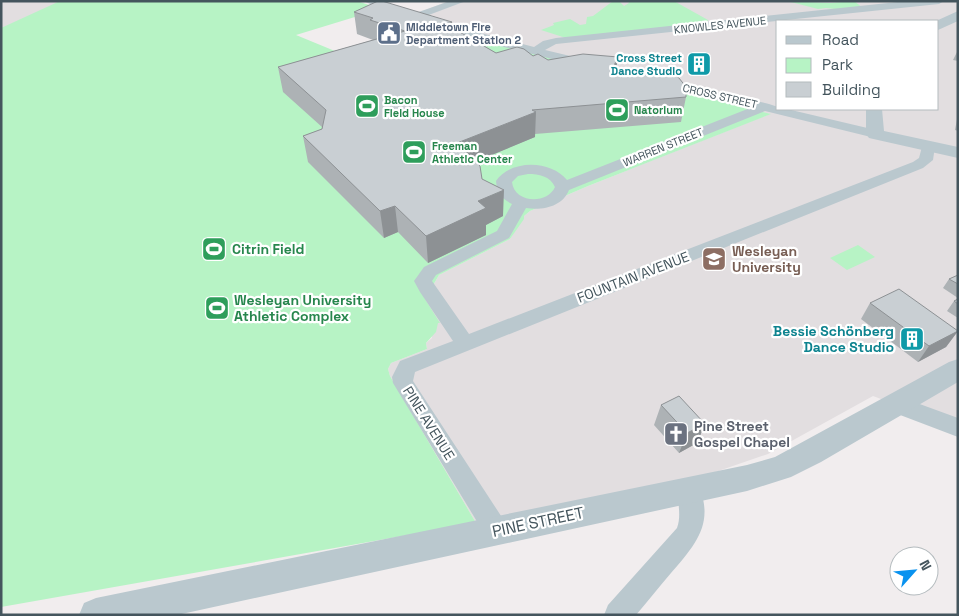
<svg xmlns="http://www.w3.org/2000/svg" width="959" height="616" viewBox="0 0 959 616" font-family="'Space Grotesk',sans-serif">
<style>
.education{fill:#e2dee0;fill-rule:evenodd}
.green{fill:#b7f3c5}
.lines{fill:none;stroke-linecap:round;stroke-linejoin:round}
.minor{fill:#bac8ce;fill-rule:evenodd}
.tertiary{fill:#bac8ce;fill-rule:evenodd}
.wall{fill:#adb2b5}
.shaded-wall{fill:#8d9194}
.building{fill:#c9cfd3;stroke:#8d9194}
.labels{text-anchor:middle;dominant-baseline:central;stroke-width:4.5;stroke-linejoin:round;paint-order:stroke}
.far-street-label{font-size:11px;fill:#44555d;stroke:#fff}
.far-service-label{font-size:11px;font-weight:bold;fill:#4e5e75;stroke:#fff;text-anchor:start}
.far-culture-label{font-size:11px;font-weight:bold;fill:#0d838f;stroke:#fff;text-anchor:end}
.far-leisure-label{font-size:11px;font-weight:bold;fill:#27864d;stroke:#fff;text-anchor:start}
.leisure-label{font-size:14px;font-weight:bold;fill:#27864d;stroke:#fff;text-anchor:start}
.education-label{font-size:14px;font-weight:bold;fill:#785e54;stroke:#fff;text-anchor:start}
.street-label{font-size:14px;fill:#44555d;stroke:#fff}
.culture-label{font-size:14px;font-weight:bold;fill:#0d838f;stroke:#fff;text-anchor:end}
.worship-label{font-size:14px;font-weight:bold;fill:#5b616d;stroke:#fff;text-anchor:start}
.near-street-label{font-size:16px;fill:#44555d;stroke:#fff}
</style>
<rect width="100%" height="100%" fill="#f1edee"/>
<path class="education" d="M1,1H104L1,54Z
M448,1H958V428L873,396L768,454L698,478L476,523L390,376L388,369L391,363L427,349L426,343L432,338L425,299L439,275L510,239L524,216L530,211L588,186L770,114L446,31L450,21L421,12ZM778,21H938V109H778Z"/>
<path class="green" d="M60,1H357L381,9L296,35L347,56L446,31L771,114L588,186L530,211L524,216V219L510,239L439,275L425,299L440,323H438L436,332L426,343L427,349L391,363L388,369L390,376L476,523L1,607V28Z
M613,1L620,2L624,6L629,3L628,1H674L708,20L707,23L566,38L541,30L554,25L553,23L570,19L580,25L586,24L587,17L593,16Z
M787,1L830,3L854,1L863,8L844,10L826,8L818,9Z
M858,245L875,257L847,270L830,258Z"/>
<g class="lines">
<path class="minor" d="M363,1H379L402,11L397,14L393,13Z
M450,1H466L418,19H410L409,17L410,15Z
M907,1H944L939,4L556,44L545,50L587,60L589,63L587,66L583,67L485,42L431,26L430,24L435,21L534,47L543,41L556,38Z
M663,79L769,104L778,107V109H787L880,131L882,134L875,138L765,111L569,190C563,206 543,211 526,208L509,238L436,275L432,281L469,334L913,162L919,158L923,143H933L935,146L933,160L923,168L415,372L413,381L505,522L508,530L505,538L496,542L487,538L393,383L392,377L400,361L453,341L420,292L414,281L424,267L497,231L512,204C502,199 497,193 496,181C511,159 551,160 567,180L750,108L659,86L657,83L659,80ZM528,174C539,174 550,176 555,187C547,205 514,203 512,182L518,176Z
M895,395L958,418V437L887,410L884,404L887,398Z
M689,479L697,482C716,522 696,544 671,573C659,587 648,601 636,615H604L608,605L677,528C683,512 674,496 681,482Z"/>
<path class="tertiary" d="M958,11V21L938,30L936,21Z
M866,109H882L884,131L958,147V158L869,138L866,134Z
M958,359V382L821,462L791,477L747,491L177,615H79L84,603L96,598L747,465L775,457L949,362Z"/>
</g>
<path class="wall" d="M354,12L453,28L496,53L533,56L548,60L618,57L616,71L686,97L681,122L535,134V137L476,161L482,179L503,216L486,225V235L428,263L398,232L384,238L308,162L303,136L322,129V127L283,92L278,67L373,40L357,34Z
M958,50V61L953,60Z
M958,114V131L955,130Z
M958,275V298L943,288L949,279Z
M958,299V318L947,311L954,301Z
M870,303L958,331L946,347L918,362L861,319Z
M661,405L705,424L697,443L679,453L654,425Z"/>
<path class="shaded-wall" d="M452,22L453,45L446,24Z
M618,57L614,81L611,72Z
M536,112L535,137L458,169L457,143Z
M504,190L503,216L486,225V235L428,263L426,236L478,201Z
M395,206L398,232L384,238L380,211Z
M958,331L946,347L918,362L929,346Z
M705,424L697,443L679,453L687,433Z"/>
<path class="building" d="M378,1H382L452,22L446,24L496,53L517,47L524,49L533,56L538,54L548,60L583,54L618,57L611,72L664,68L679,78L686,87V97L532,110L536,112L457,143L480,166L482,179L504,190L478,201L486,208L426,236L395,206L380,211L303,136L322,129L326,110L278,67L405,31L370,20L373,18L354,12Z
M958,275V284L949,279Z
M899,289L958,331L929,346L870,303Z
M958,299V304L954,301Z
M679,396L705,424L687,433L661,405Z"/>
<defs>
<symbol id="civic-square" viewBox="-11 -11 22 22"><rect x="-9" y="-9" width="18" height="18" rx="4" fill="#5c6f8a" stroke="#fff"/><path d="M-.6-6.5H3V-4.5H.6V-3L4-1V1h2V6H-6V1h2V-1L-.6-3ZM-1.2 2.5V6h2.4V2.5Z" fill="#fff"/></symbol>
<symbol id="building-square" viewBox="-11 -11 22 22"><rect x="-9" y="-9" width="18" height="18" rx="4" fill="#0f9aa8" stroke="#fff"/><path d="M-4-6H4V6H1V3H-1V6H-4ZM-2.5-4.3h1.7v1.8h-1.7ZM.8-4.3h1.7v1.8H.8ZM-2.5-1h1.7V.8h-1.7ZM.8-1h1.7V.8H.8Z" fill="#fff"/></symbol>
<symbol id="stadium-square" viewBox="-11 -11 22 22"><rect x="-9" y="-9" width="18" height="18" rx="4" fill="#2e9e5b" stroke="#fff"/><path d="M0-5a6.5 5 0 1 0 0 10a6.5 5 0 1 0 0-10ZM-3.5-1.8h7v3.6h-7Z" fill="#fff"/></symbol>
<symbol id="university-square" viewBox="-11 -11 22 22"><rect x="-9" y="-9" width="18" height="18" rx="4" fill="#8d6e63" stroke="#fff"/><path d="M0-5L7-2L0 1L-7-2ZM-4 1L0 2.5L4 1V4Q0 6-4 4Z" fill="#fff"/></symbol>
<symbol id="church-square" viewBox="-11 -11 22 22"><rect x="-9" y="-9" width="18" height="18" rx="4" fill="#6b7280" stroke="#fff"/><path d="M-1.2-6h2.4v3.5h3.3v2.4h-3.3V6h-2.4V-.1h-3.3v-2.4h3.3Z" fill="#fff"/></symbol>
</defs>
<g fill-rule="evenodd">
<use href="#civic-square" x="375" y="19" width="28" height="28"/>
<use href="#building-square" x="685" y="50" width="28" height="28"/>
<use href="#stadium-square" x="353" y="92" width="28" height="28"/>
<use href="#stadium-square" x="603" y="96" width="28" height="28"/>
<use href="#stadium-square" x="400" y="138" width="28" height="28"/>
<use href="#stadium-square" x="200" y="235" width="28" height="28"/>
<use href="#university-square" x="700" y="245" width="28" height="28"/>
<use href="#stadium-square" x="203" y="294" width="28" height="28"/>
<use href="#building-square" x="898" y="325" width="28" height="28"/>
<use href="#church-square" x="662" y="420" width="28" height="28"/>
</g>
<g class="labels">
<g class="far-street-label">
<text transform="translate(720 25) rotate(-6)">KNOWLES AVENUE</text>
<text transform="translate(720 96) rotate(13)">CROSS STREET</text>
<text transform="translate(663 147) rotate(-22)">WARREN STREET</text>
</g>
<g class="far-service-label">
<text x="406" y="27">Middletown Fire<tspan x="406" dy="13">Department Station 2</tspan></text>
</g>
<g class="far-culture-label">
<text x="682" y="58">Cross Street<tspan x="682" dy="13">Dance Studio</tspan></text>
</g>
<g class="far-leisure-label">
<text x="384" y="100">Bacon<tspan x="384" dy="13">Field House</tspan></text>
<text x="634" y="110">Natorium</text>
<text x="432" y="146">Freeman<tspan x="432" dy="13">Athletic Center</tspan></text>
</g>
<g class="leisure-label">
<text x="232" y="249">Citrin Field</text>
<text x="234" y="300">Wesleyan University<tspan x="234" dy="16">Athletic Complex</tspan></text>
</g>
<g class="education-label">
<text x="732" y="251">Wesleyan<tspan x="732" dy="16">University</tspan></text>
</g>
<g class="street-label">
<text transform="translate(633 277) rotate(-21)">FOUNTAIN AVENUE</text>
<text transform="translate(429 423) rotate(58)">PINE AVENUE</text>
</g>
<g class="culture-label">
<text x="894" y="331">Bessie Schönberg<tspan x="894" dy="16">Dance Studio</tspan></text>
</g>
<g class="worship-label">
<text x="694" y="426">Pine Street<tspan x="694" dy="16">Gospel Chapel</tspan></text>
</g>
<g class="near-street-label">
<text transform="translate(538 522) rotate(-12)">PINE STREET</text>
</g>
</g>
<rect width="959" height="616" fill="none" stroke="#44555d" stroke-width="5"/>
<rect x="776" y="20" width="162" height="90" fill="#ffffff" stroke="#b4bbbe"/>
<rect x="786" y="36" width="25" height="8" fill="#bac8ce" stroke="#b4bbbe"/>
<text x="822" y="45" font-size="15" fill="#44555d">Road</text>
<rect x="786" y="58" width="25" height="15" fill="#b7f3c5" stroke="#b4bbbe"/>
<text x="822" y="70" font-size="15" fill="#44555d">Park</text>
<rect x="786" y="82" width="25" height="15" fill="#c9cfd3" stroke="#b4bbbe"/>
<text x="822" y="95" font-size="15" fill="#44555d">Building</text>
<g transform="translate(914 571) rotate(63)"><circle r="24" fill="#ffffff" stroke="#b4bbbe"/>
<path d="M0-4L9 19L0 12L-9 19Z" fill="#0992ef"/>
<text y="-8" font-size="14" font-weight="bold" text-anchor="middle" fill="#44555d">N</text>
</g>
</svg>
